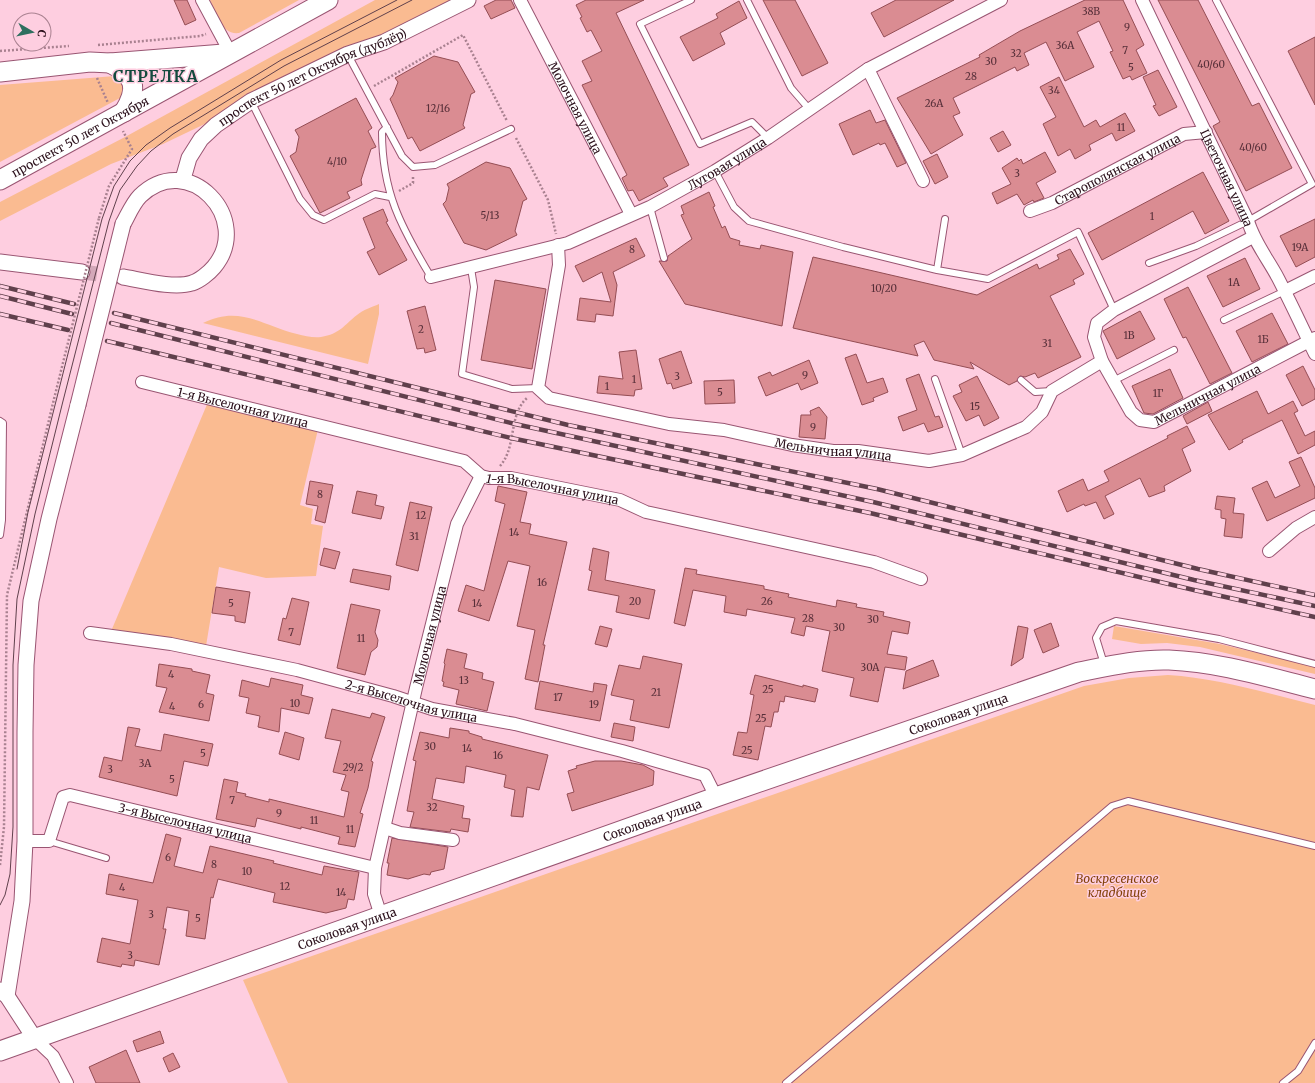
<svg xmlns="http://www.w3.org/2000/svg" width="1315" height="1083" viewBox="0 0 1315 1083" font-family="Merriweather,serif">
<style>
.green{fill:#fabb91}
.building{fill:#da8c92;stroke:#944d54}
.lines{fill:none;stroke-linecap:round;stroke-linejoin:round}
.tertiary-tunnel{stroke:#d4a8b9;stroke-width:15;stroke-dasharray:15 8;stroke-linecap:butt}
.service-casing{stroke:#995572;stroke-width:8}
.minor-casing{stroke:#995572;stroke-width:14}
.tertiary-casing{stroke:#995572;stroke-width:17}
.primary-casing{stroke:#995572;stroke-width:21}
.path{stroke:#a98190;stroke-width:2.5;stroke-dasharray:2 2;stroke-linecap:butt}
.service{stroke:#fff;stroke-width:6}
.minor{stroke:#fff;stroke-width:12}
.tertiary{stroke:#fff;stroke-width:15}
.primary{stroke:#fff;stroke-width:19}
.tram{stroke:#60404c;stroke-width:1}
.rail-casing{stroke:#60404c;stroke-width:4.5}
.rail{stroke:#fecee0;stroke-width:3;stroke-dasharray:9;stroke-linecap:butt}
.tertiary-bridge-casing{stroke:#995572;stroke-width:17;stroke-linecap:butt}
.path-bridge{stroke:#a98190;stroke-width:2.5;stroke-dasharray:2 2;stroke-linecap:butt}
.tertiary-bridge{stroke:#fff;stroke-width:15}
.labels{text-anchor:middle;dominant-baseline:central;stroke-width:3;stroke-linejoin:round;paint-order:stroke}
.number-label{font-size:10px;fill:#572f39}
.street-label{font-size:12px;fill:#2b101b;stroke:#fecee0}
.park-label{font-size:12px;font-style:italic;fill:#824107;stroke:#fecee0}
.district-label{font-size:16px;font-weight:bold;letter-spacing:1px;fill:#144a3e;stroke:#fecee0}
</style>
<rect width="100%" height="100%" fill="#fecee0"/>
<path class="green" d="M210,0H299L239,33C221,35 217,14 210,0Z
M375,0H453L378,36L341,49L211,121L163,144L111,164L0,221V202L125,137Z
M115,76L123,82L125,93L120,98L0,162V85Z
M379,304V314L368,364L203,323C239,305 262,325 297,334C305,336 313,338 321,337C340,334 344,325 357,315C363,310 372,307 379,304Z
M211,395L320,421L300,505L313,509L311,524L323,526L316,576L266,578L219,567L206,646L112,629Z
M1114,626L1220,644L1315,667V674L1200,647L1167,643L1141,644L1112,639Z
M1168,675C1218,678 1266,693 1315,705V1083H288L243,980L1084,686L1129,678Z"/>
<path class="building" d="M174,0H187L196,20L185,25Z
M496,0H511L515,8L491,19L484,6Z
M586,0H644L616,13L689,165L663,178L668,186L639,201L633,190L628,191L622,178L627,175L582,85L592,81L582,61L602,51L591,30L587,32L580,18L582,17L576,5Z
M763,0H795L828,63L802,76Z
M896,0H954L884,37L871,13Z
M1085,0H1123L1144,45L1136,50L1147,73L1132,80L1130,76L1123,79L1110,52L1113,51L1099,21L1077,32L1094,67L1065,81L1046,42L1024,53L1029,65L1017,71L1015,67L953,98L960,113L953,116L963,135L931,154L897,98L980,57L979,55L1020,31Z
M1158,0H1198L1252,106L1259,103L1292,168L1246,191L1213,126L1220,122Z
M739,1L747,18L720,33L725,44L693,61L680,37L718,18L716,14Z
M1315,37V105L1288,51Z
M434,56L458,62L475,92L471,94L463,125L465,128L420,151L412,137L408,139L390,99L393,95L398,82L395,78Z
M1158,70L1177,107L1159,116L1153,106L1156,105L1143,77Z
M1059,77L1084,127L1096,120L1100,127L1125,113L1135,131L1116,141L1112,133L1089,145L1091,150L1075,159L1070,149L1058,156L1043,124L1056,117L1040,87Z
M356,98L372,128L368,131L376,147L371,149L361,180L362,185L347,192L350,198L320,213L290,156L296,152L299,137L295,130Z
M870,110L876,123L885,120L906,163L897,167L885,143L880,145L879,143L853,155L839,124Z
M1003,131L1011,145L998,152L990,138Z
M1045,152L1056,172L1036,183L1044,198L1034,202L1033,200L1024,205L1017,194L997,204L992,193L1011,184L1002,168L1017,158L1019,161L1021,159L1023,164Z
M937,154L948,177L935,184L923,161Z
M486,162L510,168L527,199L523,201L515,231L517,235L486,250L464,243L443,204L446,201L449,188L447,184Z
M1203,172L1229,221L1205,234L1193,211L1102,260L1088,233Z
M709,192L715,206L713,207L722,228L725,226L730,238L740,241L739,245L760,249L761,245L793,252L782,326L685,304L659,261H667L668,256L692,239L681,215L684,214L681,206Z
M383,209L388,221L386,222L407,260L379,275L367,252L375,248L363,218Z
M1315,219V257L1296,267L1280,236Z
M636,238L645,256L613,272L617,285L613,316L596,314L595,322L577,320L580,298L611,302L602,272L583,282L575,266Z
M1070,249L1084,274L1073,280L1075,284L1050,296L1081,357L1038,378L1035,373L1025,377L1020,376L1017,381L1009,385L970,362L974,369L934,360L924,341L914,345L918,356L793,328L813,257L977,295L1037,264L1039,269L1059,259L1057,255Z
M1245,258L1260,289L1223,307L1207,276Z
M495,280L546,289L532,369L481,360Z
M1188,287L1232,373L1210,384L1186,337L1183,338L1164,299Z
M425,306L436,350L425,353L424,348L417,349L407,311Z
M1140,311L1155,339L1117,359L1103,331Z
M1272,313L1288,344L1252,362L1236,331Z
M636,350L642,389L635,390L634,396L597,393L599,376L623,379L619,352Z
M681,351L692,383L673,389L671,383L667,384L659,359Z
M856,354L867,383L883,378L888,392L873,398L874,401L862,405L845,358Z
M809,360L818,383L801,390L798,383L766,396L758,377L770,372L772,376Z
M1303,366L1315,390V399L1302,406L1286,375Z
M1170,369L1183,398L1153,414L1144,413L1132,386Z
M919,374L935,417L939,416L943,427L928,432L924,423L903,431L898,417L917,410L906,379Z
M977,376L999,418L984,426L979,415L966,421L953,396L962,392L959,385Z
M734,380L735,403L705,404L704,381Z
M1257,391L1268,414L1293,401L1298,411L1294,413L1305,436L1315,431V445L1298,454L1282,420L1242,440L1243,442L1229,450L1208,415Z
M1208,402L1212,411L1187,424L1183,416Z
M819,407L827,417L825,439L799,437L801,415H811L810,411Z
M1187,426L1195,442L1182,449L1191,471L1164,486L1165,491L1149,497L1140,478L1105,496L1114,514L1104,519L1096,502L1085,506L1084,504L1067,512L1058,491L1083,479L1088,491L1109,481L1104,471L1168,438L1167,436Z
M1301,457L1315,488V498L1267,521L1252,488L1267,481L1275,498L1300,486L1289,462Z
M310,481L333,485L325,523L315,520L318,506L306,504Z
M498,486L527,492L520,522L531,524L529,534L567,542L543,645H545L538,682L525,679L535,630L517,626L530,566L508,561L489,621L458,611L466,585L484,591L505,504L495,501Z
M357,491L377,495L375,505L384,507L381,519L352,513Z
M1217,496L1235,498L1233,513L1244,514L1242,538L1224,536L1226,519L1221,518V510L1215,509Z
M410,502L432,507L418,571L396,565Z
M324,548L340,552L335,569L320,565Z
M593,548L609,552L605,580L655,590L649,619L616,612L619,596L588,590L592,571L589,570Z
M685,568L697,570L696,574L764,586V589L789,594L788,597L836,607L837,600L857,604L856,607L884,612L883,616L910,622L908,634L892,631L887,654L907,657L905,670L885,667L878,702L850,696L854,678L822,671L830,631L806,626L804,636L791,633L795,618L747,609L746,616L724,612L726,596L693,590L685,626L674,623Z
M353,569L391,576L389,590L350,582Z
M216,587L250,592L245,623L235,621V616L212,613Z
M292,598L309,602L300,645L278,640L283,618L286,619Z
M351,604L380,610L375,632L378,640L377,647L371,652L365,675L337,668Z
M1051,623L1059,646L1043,653L1034,630Z
M600,626L612,629L607,647L595,644Z
M1018,626L1028,628L1023,658L1011,666Z
M447,649L467,654L464,668L483,673L482,679L494,682L487,711L456,704L459,690L443,686L444,682L442,681L445,664L444,663Z
M643,656L682,664L669,728L630,720L634,700L611,695L619,665L640,669Z
M933,660L939,676L903,689L906,671Z
M159,664L192,669V671L210,675L206,693L214,695L209,721L159,712L167,688L156,686Z
M755,675L803,687V685L818,689L815,702L785,696L784,702L780,701L778,712H774L771,727L765,726L758,760L733,755L738,732L747,733L754,695L750,694Z
M271,678L303,685L301,695L313,698L309,714L281,708L279,732L258,727L260,716L246,713L249,698L239,696L242,680L269,687Z
M540,681L593,692L594,683L607,685L600,721L535,709Z
M332,709L370,718L372,713L385,717L371,761L373,762L368,788L360,813L363,814L355,847L338,844L340,837L301,827V829L257,818L255,827L216,819L224,779L238,782L236,792L246,794L245,796L269,802V799L344,817L349,792L341,790L346,775L333,772L341,741L325,738Z
M614,723L635,727L633,741L611,737Z
M128,727L140,729L135,746L161,751L164,734L213,744L208,766L184,761L177,796L99,777L104,757L122,761Z
M450,728L469,731V733L482,737V739L548,755L539,790L527,787L523,817L511,816L515,790L504,787L506,775L466,766L464,783L436,778L432,799L464,806L462,818L470,819L468,832L451,829L450,832L410,827L414,812L407,811L416,761L413,760L420,732L449,738Z
M285,732L304,738L299,760L279,754Z
M595,761H621L643,765L654,771L653,785L572,811L567,794L574,792L568,771L577,768L576,766Z
M166,834L181,838L174,866L203,873L210,846L274,861L273,863L322,875L324,866L346,870L359,872L354,900L348,899L346,908L326,913L273,902L275,893L218,879L213,898L211,897L205,939L186,936L189,911L167,907L163,929H166L159,965L135,960L134,966L122,964L121,967L97,962L102,938L130,944L138,900L106,894L109,874L153,883Z
M392,838L448,847L444,869L431,872L430,875L424,874L408,879L387,875L389,863H387Z
M160,1031L164,1043L137,1052L133,1041Z
M126,1050L140,1083H96L89,1067Z
M173,1053L180,1067L169,1072L163,1058Z"/>
<g class="lines">
<path class="tertiary-tunnel" d="M82,272L122,277"/>
<defs>
<path id="service" d="M691,0L640,24L700,144L752,122L768,138
M747,0L791,88L810,110
M348,55L402,156L413,167L435,165L511,129
M251,101L300,199L313,215L324,220L375,194L390,197
M387,127L382,132C382,192 401,227 431,277
M715,171L734,207L749,221L843,247L937,270L988,279L1078,232L1114,310
M650,207L664,258
M1149,263L1196,246L1248,221L1312,184L1216,0
M471,268L474,287L462,374L512,389L538,388
M937,270L945,219
M1224,320L1285,291
M935,379L962,455
M1021,380L1035,392L1052,391
M1113,381L1174,350
M0,421L3,423L2,520L0,535
M1104,664L1096,638L1102,627L1116,621L1219,639L1315,664
M49,841L106,858
M786,1083L1112,806L1128,801L1315,846
M1283,1083L1298,1071L1315,1043"/>
<g id="minor">
<path d="M202,0L231,54"/>
<path id="s1" d="M520,0L631,214"/>
<path id="s2" d="M1142,0L1248,221C1254,242 1268,259 1278,278C1291,303 1303,329 1315,354"/>
<path d="M868,69L923,181"/>
<path id="s3" d="M1030,211L1052,203L1184,134L1206,132"/>
<path id="s4" d="M1253,237L1114,310L1097,323L1094,337L1102,361L1131,412L1140,420L1154,422L1315,338"/>
<path id="s5" d="M558,245L559,265L538,388L549,398L669,424L724,430L792,445L833,451H858L929,461L962,455L1026,427L1042,412L1052,391L1102,361"/>
<path id="s6" d="M431,277L568,243L650,207L715,171L768,138L868,69L1001,0"/>
<path d="M1285,291L1315,276"/>
<path id="s7" d="M142,382L464,461L481,476L489,478H511L620,500L646,512L874,562L921,579"/>
<path d="M1269,551L1296,528L1315,517"/>
<path id="s8" d="M90,633L171,644L297,670L393,696L432,709L515,724L622,751L705,775L716,797"/>
<path d="M385,828L400,833L453,840"/>
<path id="s9" d="M25,841H49L63,797L70,795L375,868"/>
<path id="s10" d="M381,916L374,894L375,868L416,688L457,524L481,476"/>
<path d="M35,1039L53,1056L67,1083"/>
</g>
<g id="tertiary">
<path id="s11" d="M183,179L189,158L201,139L216,125L251,101L348,54L384,42L468,0"/>
<path d="M123,224C128,215 133,203 140,196C188,149 254,219 214,267C209,273 199,281 192,283C174,289 141,280 123,277"/>
<path d="M0,262L82,272"/>
<path d="M0,990L7,996L35,1039"/>
<path d="M7,996L22,901L25,841V732L26,665L31,601L49,519L78,405"/>
</g>
<g id="primary">
<path d="M110,63C135,76 139,87 124,112"/>
<path d="M0,72L90,62L110,63L224,54"/>
<path id="s12" d="M0,180L328,0"/>
<path id="s13" d="M0,1051L716,797L1079,672C1109,666 1139,659 1169,660C1219,662 1267,677 1315,689"/>
</g>
</defs>
<use href="#service" class="service-casing"/>
<use href="#minor" class="minor-casing"/>
<use href="#tertiary" class="tertiary-casing"/>
<use href="#primary" class="primary-casing"/>
<path class="path" d="M98,45L200,36L206,34
M0,51L69,46
M97,78L108,103
M374,86L463,35L507,121
M516,138L548,200L556,234
M399,191L413,183V177
M99,218L109,186L132,149L123,131
M500,466C517,447 508,415 527,398
M0,865L4,827L7,595L54,399"/>
<use href="#service" class="service"/>
<use href="#minor" class="minor"/>
<use href="#tertiary" class="tertiary"/>
<use href="#primary" class="primary"/>
<path class="tram" d="M17,569L28,512L102,219L114,186L130,161L146,145L170,128L281,60L397,0
M0,905L5,895L10,874L13,827V665L17,599L35,514L63,401L109,221L120,190L137,166L151,151L173,134L284,66L412,0"/>
<defs>
<path id="rail" d="M0,286L74,304
M0,296L72,314
M114,313L568,425L877,489L1198,569L1315,595
M0,314L68,330
M111,323L515,424L873,502L1194,580L1315,606
M107,341L511,438L870,513L1194,590L1315,617"/>
</defs>
<use href="#rail" class="rail-casing"/>
<use href="#rail" class="rail"/>
<defs>
<path id="tertiary-bridge" d="M78,405L123,224"/>
</defs>
<use href="#tertiary-bridge" class="tertiary-bridge-casing"/>
<path class="path-bridge" d="M54,399L99,218"/>
<use href="#tertiary-bridge" class="tertiary-bridge"/>
</g>
<g class="labels">
<g class="number-label">
<text x="1091" y="11">38В</text>
<text x="1127" y="27">9</text>
<text x="1065" y="45">36А</text>
<text x="1125" y="50">7</text>
<text x="1016" y="53">32</text>
<text x="991" y="61">30</text>
<text x="1211" y="64">40/60</text>
<text x="1131" y="67">5</text>
<text x="971" y="76">28</text>
<text x="1054" y="90">34</text>
<text x="934" y="103">26А</text>
<text x="438" y="108">12/16</text>
<text x="1121" y="127">11</text>
<text x="1253" y="147">40/60</text>
<text x="337" y="161">4/10</text>
<text x="1017" y="173">3</text>
<text x="490" y="215">5/13</text>
<text x="1152" y="216">1</text>
<text x="1300" y="247">19А</text>
<text x="632" y="249">8</text>
<text x="1234" y="282">1А</text>
<text x="884" y="288">10/20</text>
<text x="421" y="329">2</text>
<text x="1129" y="335">1В</text>
<text x="1263" y="339">1Б</text>
<text x="1047" y="343">31</text>
<text x="805" y="375">9</text>
<text x="677" y="376">3</text>
<text x="634" y="379">1</text>
<text x="607" y="386">1</text>
<text x="720" y="392">5</text>
<text x="1158" y="393">1Г</text>
<text x="975" y="406">15</text>
<text x="813" y="427">9</text>
<text x="320" y="494">8</text>
<text x="421" y="515">12</text>
<text x="514" y="532">14</text>
<text x="414" y="536">31</text>
<text x="542" y="582">16</text>
<text x="635" y="601">20</text>
<text x="767" y="601">26</text>
<text x="231" y="603">5</text>
<text x="477" y="603">14</text>
<text x="808" y="618">28</text>
<text x="873" y="619">30</text>
<text x="839" y="627">30</text>
<text x="291" y="632">7</text>
<text x="361" y="638">11</text>
<text x="870" y="667">30А</text>
<text x="171" y="674">4</text>
<text x="464" y="680">13</text>
<text x="768" y="689">25</text>
<text x="656" y="692">21</text>
<text x="558" y="697">17</text>
<text x="295" y="703">10</text>
<text x="201" y="704">6</text>
<text x="594" y="704">19</text>
<text x="172" y="706">4</text>
<text x="761" y="718">25</text>
<text x="430" y="746">30</text>
<text x="467" y="748">14</text>
<text x="747" y="750">25</text>
<text x="203" y="753">5</text>
<text x="498" y="755">16</text>
<text x="145" y="763">3А</text>
<text x="353" y="767">29/2</text>
<text x="110" y="769">3</text>
<text x="172" y="779">5</text>
<text x="232" y="800">7</text>
<text x="432" y="807">32</text>
<text x="279" y="813">9</text>
<text x="314" y="820">11</text>
<text x="350" y="829">11</text>
<text x="168" y="857">6</text>
<text x="214" y="864">8</text>
<text x="247" y="871">10</text>
<text x="285" y="886">12</text>
<text x="122" y="887">4</text>
<text x="341" y="892">14</text>
<text x="151" y="914">3</text>
<text x="198" y="918">5</text>
<text x="130" y="955">3</text>
</g>
<g class="street-label">
<text stroke="none"><textPath href="#s11" startOffset="173">проспект 50 лет Октября (дублёр)</textPath></text>
<text stroke="none"><textPath href="#s1" startOffset="121">Молочная улица</textPath></text>
<text stroke="none"><textPath href="#s12" startOffset="91">проспект 50 лет Октября</textPath></text>
<text stroke="none"><textPath href="#s6" startOffset="319">Луговая улица</textPath></text>
<text stroke="none"><textPath href="#s3" startOffset="97">Старополянская улица</textPath></text>
<text stroke="none"><textPath href="#s2" startOffset="197">Цветочная улица</textPath></text>
<text stroke="none"><textPath href="#s4" startOffset="363">Мельничная улица</textPath></text>
<text stroke="none"><textPath href="#s7" startOffset="104">1-я Выселочная улица</textPath></text>
<text stroke="none"><textPath href="#s5" startOffset="449">Мельничная улица</textPath></text>
<text stroke="none"><textPath href="#s7" startOffset="427">1-я Выселочная улица</textPath></text>
<text stroke="none"><textPath href="#s10" startOffset="288">Молочная улица</textPath></text>
<text stroke="none"><textPath href="#s8" startOffset="329">2-я Выселочная улица</textPath></text>
<text stroke="none"><textPath href="#s13" startOffset="1016">Соколовая улица</textPath></text>
<text stroke="none"><textPath href="#s13" startOffset="692">Соколовая улица</textPath></text>
<text stroke="none"><textPath href="#s9" startOffset="196">3-я Выселочная улица</textPath></text>
<text stroke="none"><textPath href="#s13" startOffset="368">Соколовая улица</textPath></text>
</g>
<g class="park-label">
<text x="1117" y="878">Воскресенское<tspan x="1117" dy="14">кладбище</tspan></text>
</g>
<g class="district-label">
<text x="156" y="76">СТРЕЛКА</text>
</g>
</g>
<g transform="translate(32 32) rotate(99)"><circle r="19" fill="#fecee0" stroke="#aa8291"/>
<path d="M0-3L7 15L0 10L-7 15Z" fill="#2e6f5f"/>
<text y="-6" font-size="11" font-weight="bold" text-anchor="middle" fill="#2b101b">С</text>
</g>
</svg>
